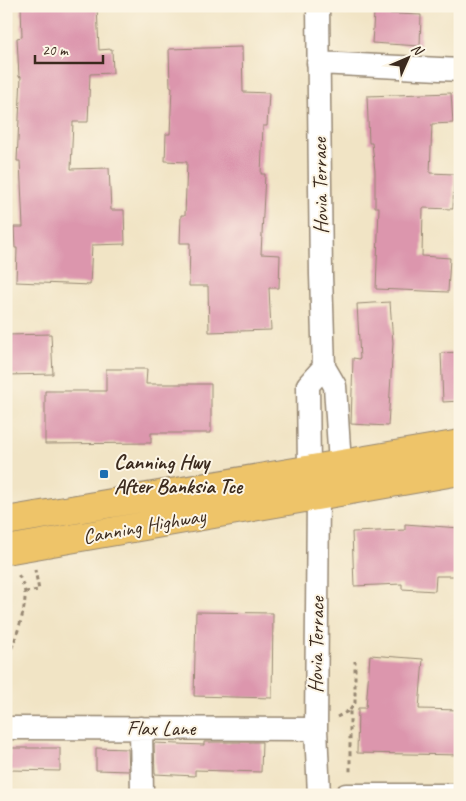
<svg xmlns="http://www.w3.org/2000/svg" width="466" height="801" viewBox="0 0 466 801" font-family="Caveat,sans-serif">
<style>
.building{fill:#dc96ad}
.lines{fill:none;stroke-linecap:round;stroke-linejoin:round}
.minor-casing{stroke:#968772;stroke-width:25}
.trunk-casing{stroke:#968772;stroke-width:30}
.path{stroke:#968772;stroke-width:3;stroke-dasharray:4 4;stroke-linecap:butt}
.minor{stroke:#fff;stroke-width:22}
.trunk{stroke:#eec469;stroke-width:28}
.poi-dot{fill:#1f6fb2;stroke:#fcf5e5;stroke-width:2}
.labels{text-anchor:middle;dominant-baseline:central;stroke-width:4;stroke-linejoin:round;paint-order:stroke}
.street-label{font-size:21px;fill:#3b2a1e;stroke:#fcf5e5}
.poi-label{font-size:21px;font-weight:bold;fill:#3b2a1e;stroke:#fcf5e5;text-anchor:start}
</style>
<rect width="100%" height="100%" fill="#fcf5e5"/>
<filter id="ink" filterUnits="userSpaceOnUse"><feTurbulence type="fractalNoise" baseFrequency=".02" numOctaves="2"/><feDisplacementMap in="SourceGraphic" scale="10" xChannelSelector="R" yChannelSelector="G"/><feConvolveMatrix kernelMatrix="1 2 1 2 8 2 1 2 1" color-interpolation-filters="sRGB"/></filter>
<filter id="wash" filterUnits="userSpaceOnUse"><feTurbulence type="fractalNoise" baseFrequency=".0096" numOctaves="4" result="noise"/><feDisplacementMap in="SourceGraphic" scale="20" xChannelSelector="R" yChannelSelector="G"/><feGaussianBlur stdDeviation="1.12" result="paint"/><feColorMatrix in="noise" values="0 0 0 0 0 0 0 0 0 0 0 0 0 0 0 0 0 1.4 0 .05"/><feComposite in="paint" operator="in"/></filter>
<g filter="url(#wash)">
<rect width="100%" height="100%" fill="#f1e4c5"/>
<g id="blocks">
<path class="building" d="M21,6H97L99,50L112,49L113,73L90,74L88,122H73L71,169L109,168L111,210H124L125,244L92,245L90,285L16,282L17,248H15L14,227H23L20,161H17L21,76L19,77L17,38L22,37Z
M374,13L421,15L420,46L372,43Z
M242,47L243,92L269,93L267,126H263L261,174H265L261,254L280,255L279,288H269L271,330L209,332L208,286H189L190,243H180L181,215H185L187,162L165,161L166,134H170L172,87H170L169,49Z
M451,93L453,123L432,124L430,173L454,174L453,209L423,208L422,256L450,258L448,292L376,289L379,207H375V171L372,143H369L367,96Z
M390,302L393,343L388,426L351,424L353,358L360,359L357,304Z
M51,334L53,374L6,375V335Z
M460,352V401L443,402L441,353Z
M106,369H147L146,384H211V433H151V443L45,444V391H106Z
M405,524L460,528V576H436L435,591L402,589V584L354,586L352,532L405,530Z
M196,612L273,613L272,698L194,696Z
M370,655L423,659L419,709L460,710V755L357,753L358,708H366Z
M204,742H262L261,772L195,770V776L155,774L154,743L204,745Z
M10,748H60V771L10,770Z
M96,748L128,749L129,771L96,770Z"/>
</g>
</g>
<g filter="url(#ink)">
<use href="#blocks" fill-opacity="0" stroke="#968772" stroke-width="1"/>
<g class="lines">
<defs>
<path id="minor" d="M318,6L321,275L324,367L335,386L340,464
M318,63L460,70
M309,469L308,385L324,367
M318,495L316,729L319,795
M6,728L316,729
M141,728L142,795
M346,795H460"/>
<path id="trunk" d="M6,521L460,444
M6,550L460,471"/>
</defs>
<use href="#minor" class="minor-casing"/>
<use href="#trunk" class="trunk-casing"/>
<path class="path" d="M6,476L8,475
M25,592L39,590L35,570
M6,663C13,644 26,614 25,593C24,586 21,580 18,574
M350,710L355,703V661
M337,717L350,710V774"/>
<use href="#minor" class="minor"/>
<use href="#trunk" class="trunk"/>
</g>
</g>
<rect class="poi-dot" x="99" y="469" width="10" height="10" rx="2.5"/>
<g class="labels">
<g class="street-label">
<text transform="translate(320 186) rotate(-91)">Hovia Terrace</text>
<text transform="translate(144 526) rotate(-10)">Canning Highway</text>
<text transform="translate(316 645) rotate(-89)">Hovia Terrace</text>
<text x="161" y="728">Flax Lane</text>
</g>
<g class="poi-label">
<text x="114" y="462">Canning Hwy<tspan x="114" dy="24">After Banksia Tce</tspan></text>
</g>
</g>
<rect width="466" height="801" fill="none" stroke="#fcf5e5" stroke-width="25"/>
<g transform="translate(408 58) rotate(45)" stroke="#fcf5e5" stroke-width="4" paint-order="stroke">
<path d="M0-4L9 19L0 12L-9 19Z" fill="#3b2a1e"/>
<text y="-8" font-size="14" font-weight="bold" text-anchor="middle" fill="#3b2a1e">N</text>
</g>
<path d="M35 55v8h68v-8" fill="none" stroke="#3b2a1e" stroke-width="2.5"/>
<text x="42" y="55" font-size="15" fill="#3b2a1e" stroke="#fcf5e5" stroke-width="4" paint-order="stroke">20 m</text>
</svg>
